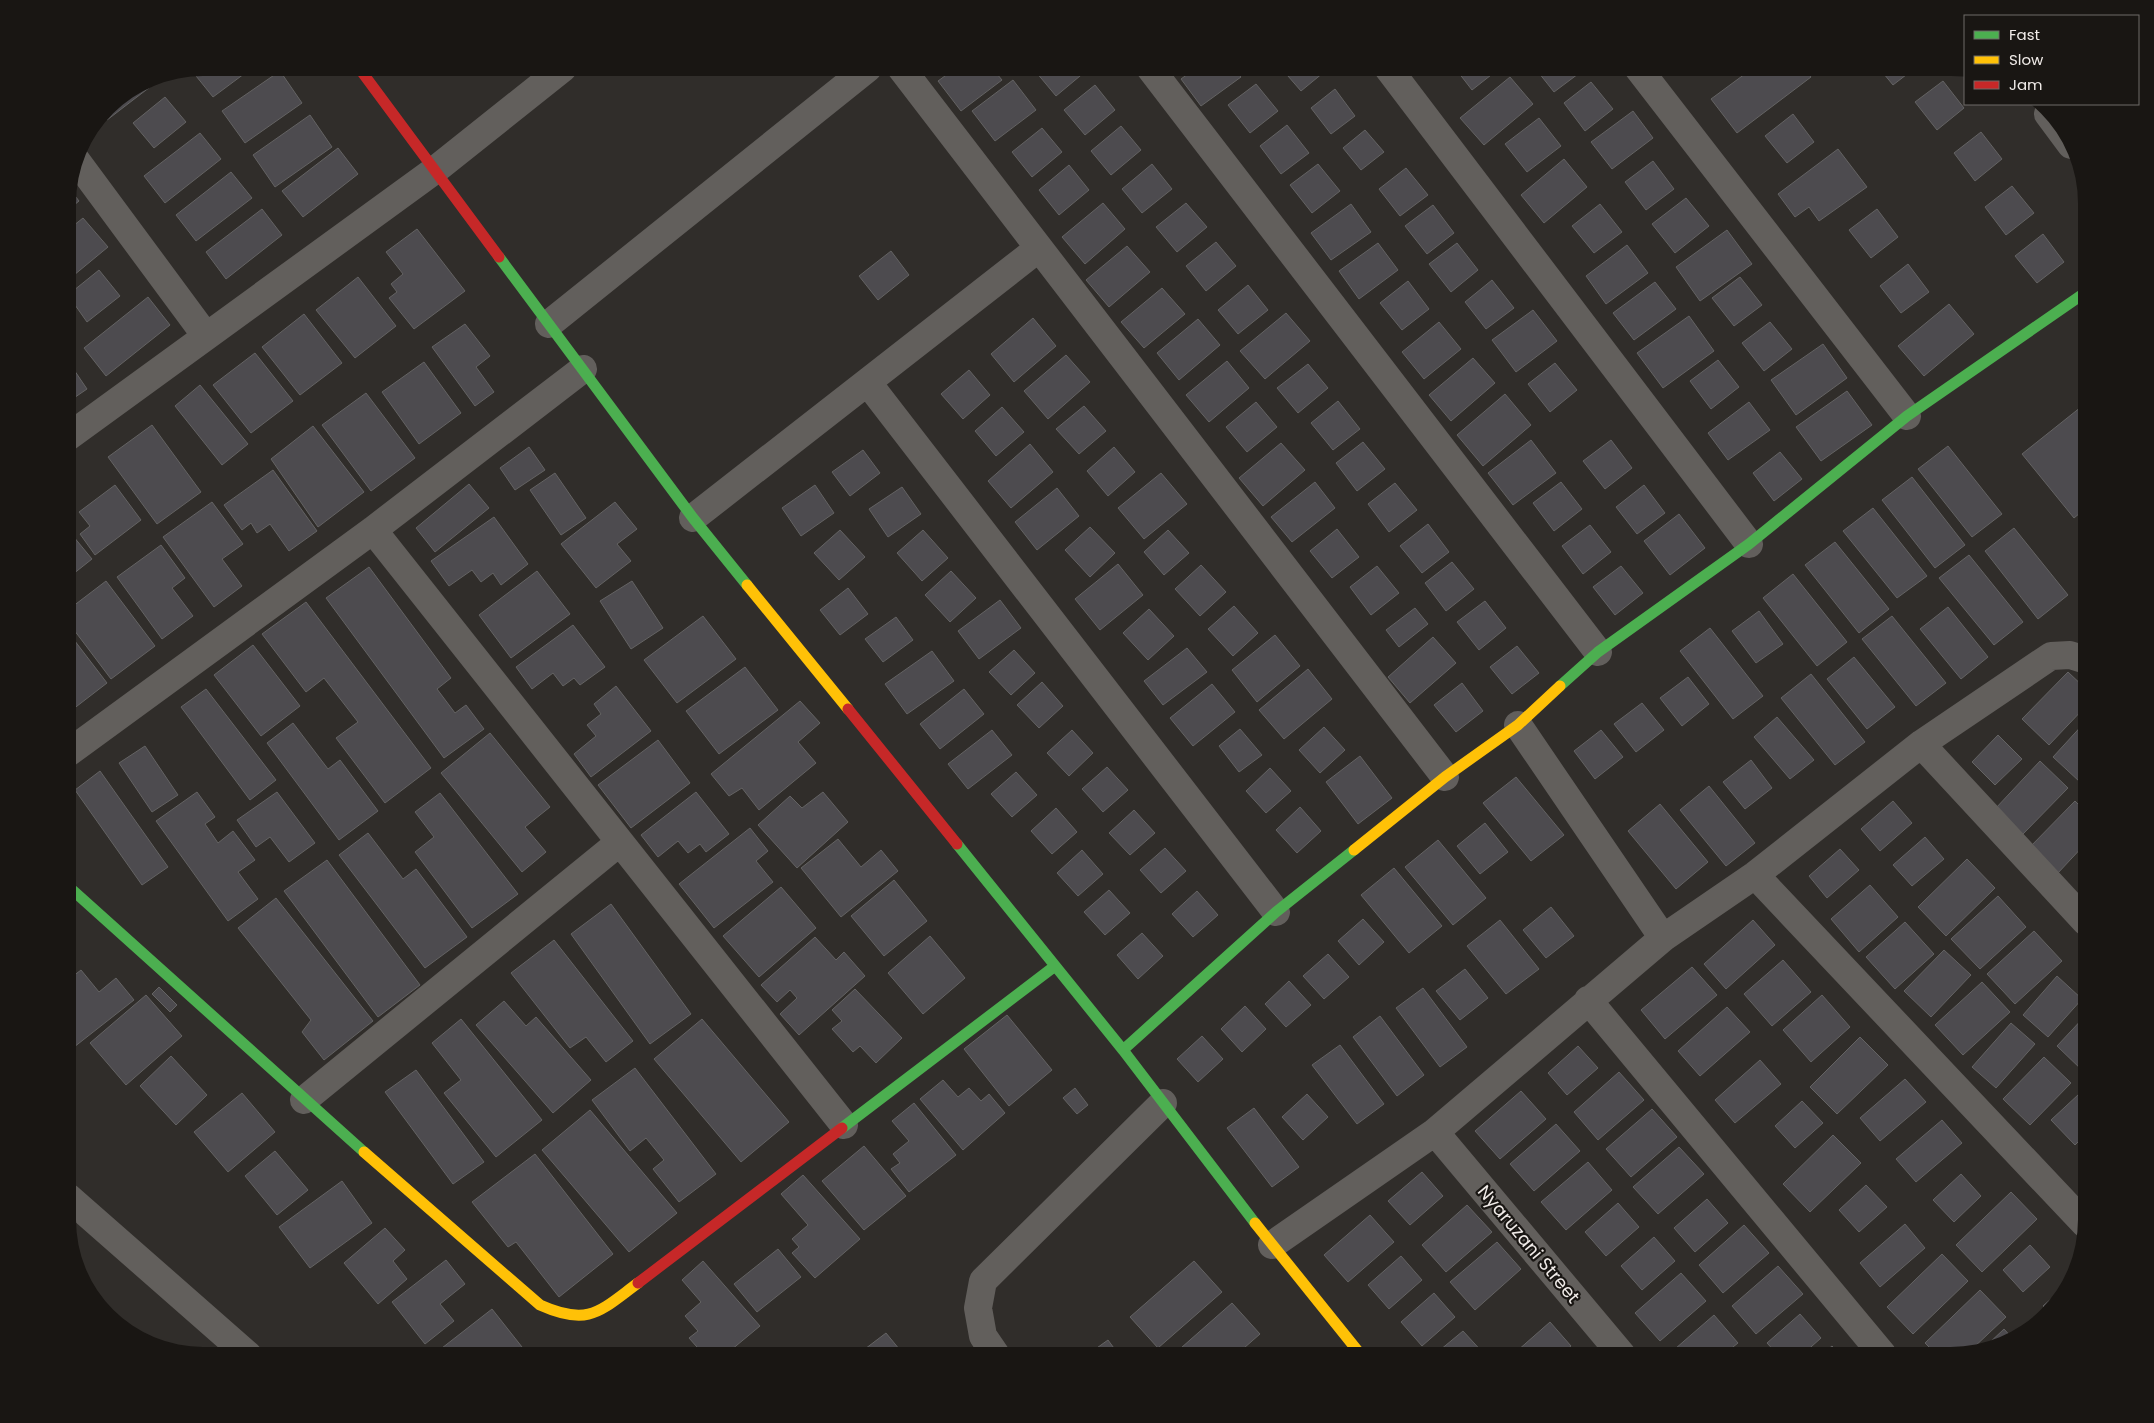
<svg xmlns="http://www.w3.org/2000/svg" width="2154" height="1423" viewBox="0 0 2154 1423" font-family="Poppins,sans-serif">
<style>
.building{fill:#4d4b4f;stroke:#646363}
.lines{fill:none;stroke-linecap:round;stroke-linejoin:round}
.street{stroke:#625f5c;stroke-width:28}
.fast{stroke:#4caf50;stroke-width:11}
.slow{stroke:#ffc107;stroke-width:11}
.jam{stroke:#c62828;stroke-width:11}
.labels{text-anchor:middle;dominant-baseline:central;stroke-width:4.5;stroke-linejoin:round;paint-order:stroke}
.street-label{font-size:18px;fill:#f0ebe8;stroke:#191613}
</style>
<rect width="100%" height="100%" fill="#302d2a"/>
<path class="building" d="M203,68H252L213,97L192,71Z
M956,68H992L1002,80L961,111L938,81Z
M1041,68H1083L1086,71L1056,96L1036,72Z
M1196,68H1233L1241,77L1201,106L1181,79Z
M1281,68H1329L1301,91Z
M1455,68H1500L1472,90Z
M1535,68H1586L1554,92Z
M1753,68H1804L1811,77L1737,133L1711,99Z
M1879,68H1915L1893,85Z
M280,71L302,103L245,143L222,111Z
M162,76L163,77L107,120L102,115L107,107L152,78Z
M1510,77L1533,104L1484,145L1460,118Z
M1013,80L1036,110L995,141L972,111Z
M1943,81L1964,108L1937,130L1915,102Z
M1591,82L1613,109L1585,131L1564,103Z
M1256,84L1278,111L1250,133L1228,105Z
M1095,85L1115,110L1085,135L1064,110Z
M1335,89L1355,116L1331,134L1311,108Z
M165,97L186,122L154,148L133,123Z
M1633,111L1653,138L1612,169L1591,142Z
M1793,114L1814,142L1787,163L1765,136Z
M310,115L332,147L275,187L253,155Z
M1539,118L1561,146L1527,172L1505,144Z
M1287,125L1309,153L1281,174L1260,146Z
M1121,126L1141,150L1111,175L1091,151Z
M1042,128L1062,152L1032,177L1012,152Z
M1365,130L1384,152L1361,170L1343,148Z
M1981,132L2002,159L1975,181L1954,153Z
M200,133L221,159L165,203L144,176Z
M338,148L358,174L303,217L282,191Z
M1838,149L1867,187L1819,221L1809,207L1795,217L1778,194Z
M1564,159L1587,187L1544,223L1521,195Z
M1653,161L1674,189L1646,210L1625,182Z
M1152,164L1172,189L1142,213L1122,189Z
M1318,164L1340,191L1312,213L1290,185Z
M1069,165L1089,190L1059,215L1039,190Z
M1406,168L1428,195L1400,216L1379,189Z
M231,172L252,198L196,241L176,215Z
M2012,186L2034,213L2006,235L1985,207Z
M69,188L79,201L68,210V195Z
M1686,198L1709,226L1675,253L1652,224Z
M1103,203L1125,229L1085,264L1062,237Z
M1186,203L1207,227L1177,252L1156,227Z
M1351,204L1371,232L1331,260L1311,233Z
M1600,204L1622,232L1594,253L1572,226Z
M1433,205L1454,233L1427,254L1405,226Z
M262,209L282,235L226,279L206,252Z
M1877,209L1898,237L1871,258L1849,230Z
M83,218L108,247L68,280V230Z
M417,229L465,291L414,329L389,298L397,292L391,284L403,274L386,252Z
M1727,230L1752,264L1700,301L1676,267Z
M2043,234L2064,262L2037,283L2015,256Z
M1216,242L1236,266L1206,291L1186,266Z
M1378,243L1398,270L1359,299L1339,271Z
M1457,243L1478,270L1451,292L1429,264Z
M1627,245L1648,273L1606,304L1586,276Z
M1127,246L1150,272L1109,307L1086,280Z
M891,251L909,275L878,300L859,276Z
M1908,264L1929,292L1901,313L1880,286Z
M99,270L120,296L87,322L68,295Z
M358,277L396,326L355,358L316,310Z
M1740,277L1762,305L1734,326L1712,298Z
M1492,280L1514,308L1486,329L1465,302Z
M1408,281L1429,309L1402,330L1380,303Z
M1655,282L1676,309L1634,340L1613,313Z
M1248,285L1268,310L1238,334L1218,310Z
M1162,288L1185,314L1144,348L1121,322Z
M148,297L170,325L106,376L84,348Z
M1949,304L1974,334L1924,376L1898,346Z
M1533,310L1557,341L1516,372L1492,340Z
M1286,313L1310,341L1265,379L1240,351Z
M304,314L342,363L300,395L262,347Z
M1689,316L1714,351L1663,388L1637,353Z
M1033,318L1056,346L1014,382L991,354Z
M1198,319L1220,345L1179,380L1157,353Z
M1439,322L1461,349L1424,379L1402,352Z
M1770,322L1792,349L1764,371L1742,343Z
M465,324L490,356L476,367L494,392L475,406L432,347Z
M1823,344L1847,378L1796,415L1771,380Z
M255,353L293,401L251,433L213,385Z
M1066,355L1090,382L1048,419L1024,391Z
M1473,358L1495,383L1451,421L1429,395Z
M1718,360L1739,387L1711,409L1690,381Z
M68,361L87,389L68,402Z
M1227,361L1249,388L1209,422L1186,395Z
M424,362L461,413L419,444L382,392Z
M1555,363L1577,390L1550,412L1528,384Z
M1308,364L1328,388L1298,413L1277,388Z
M969,370L990,395L963,419L941,394Z
M200,385L248,444L222,465L175,406Z
M1847,391L1872,425L1821,461L1796,427Z
M366,393L415,458L371,491L322,425Z
M1505,394L1531,425L1483,466L1457,435Z
M1338,401L1360,429L1333,450L1311,423Z
M1256,402L1277,427L1247,452L1226,427Z
M1749,402L1770,430L1728,460L1708,433Z
M2086,403V508L2074,518L2022,454Z
M1084,406L1106,431L1079,454L1056,429Z
M1002,407L1024,432L996,456L975,431Z
M152,425L201,492L157,524L108,457Z
M313,426L364,492L318,527L271,459Z
M1531,440L1556,473L1513,505L1488,473Z
M1611,440L1632,468L1605,489L1583,461Z
M1363,442L1385,469L1357,491L1336,463Z
M1281,443L1305,470L1263,506L1239,478Z
M1030,444L1053,472L1011,508L988,481Z
M1948,446L2002,514L1972,537L1918,469Z
M529,447L545,470L515,490L500,468Z
M1114,447L1135,472L1108,496L1087,471Z
M863,450L880,473L850,496L832,472Z
M1780,452L1802,479L1774,501L1753,473Z
M273,470L317,531L289,551L270,524L257,533L251,523L242,530L224,505Z
M555,473L586,518L561,535L530,490Z
M1161,473L1187,504L1144,539L1118,508Z
M1912,477L1965,545L1935,568L1882,500Z
M1315,482L1335,508L1292,542L1271,517Z
M1561,482L1582,509L1554,531L1533,503Z
M1395,483L1417,510L1389,532L1368,504Z
M469,484L489,508L435,552L416,528Z
M115,485L141,520L95,555L80,534L90,526L79,512Z
M815,485L834,513L801,536L782,508Z
M1644,485L1665,513L1637,534L1616,507Z
M902,487L921,514L888,537L869,509Z
M1057,488L1079,516L1037,550L1015,522Z
M212,502L243,544L222,559L242,586L214,607L163,537Z
M615,502L637,529L617,544L631,561L596,588L561,544Z
M1873,508L1927,576L1897,598L1843,531Z
M1679,514L1705,548L1670,575L1644,541Z
M494,517L528,564L501,585L493,573L481,582L472,570L449,586L431,561Z
M1428,524L1449,552L1422,573L1400,546Z
M1590,525L1611,552L1583,574L1562,546Z
M1090,527L1115,553L1090,577L1065,550Z
M2014,528L2068,595L2038,619L1985,551Z
M1337,529L1359,557L1332,578L1310,551Z
M840,530L865,557L839,580L814,553Z
M923,530L948,558L922,581L897,553Z
M1168,530L1189,553L1164,575L1144,552Z
M73,536L92,559L68,578V540Z
M1835,542L1889,609L1859,633L1805,565Z
M161,545L185,578L172,588L193,616L162,639L117,577Z
M1969,555L2023,622L1994,645L1939,578Z
M1452,562L1474,589L1446,611L1425,583Z
M1118,564L1143,595L1100,630L1075,599Z
M1201,565L1226,592L1200,616L1175,589Z
M1377,566L1399,593L1371,615L1350,587Z
M1621,566L1643,593L1615,615L1593,587Z
M369,567L451,678L437,689L455,713L466,705L484,729L444,758L326,598Z
M537,571L570,614L511,658L479,615Z
M951,571L976,598L950,622L925,595Z
M1793,574L1847,642L1817,666L1763,598Z
M106,581L155,646L111,679L68,622V610Z
M632,581L663,628L631,649L600,601Z
M848,588L868,614L840,635L820,610Z
M1000,600L1021,628L979,659L958,631Z
M1485,601L1506,628L1479,650L1457,622Z
M306,602L431,768L385,803L336,738L358,722L324,678L306,692L262,634Z
M1234,606L1258,633L1233,656L1208,629Z
M1948,607L1988,657L1961,679L1920,629Z
M1415,608L1428,624L1399,647L1386,630Z
M1149,609L1174,636L1148,660L1123,633Z
M1759,611L1783,644L1756,663L1732,631Z
M703,616L736,659L677,703L644,660Z
M1892,616L1946,683L1916,706L1862,639Z
M896,617L913,640L883,662L865,639Z
M573,625L605,667L580,685L574,678L563,686L553,673L532,689L516,667Z
M1710,628L1763,696L1733,719L1680,651Z
M68,632L107,683L68,713Z
M1275,635L1300,666L1257,702L1232,670Z
M1433,637L1456,663L1410,703L1388,677Z
M253,645L300,706L261,736L214,675Z
M1517,646L1539,673L1512,694L1490,667Z
M1187,648L1207,672L1163,705L1144,681Z
M1014,650L1035,673L1011,695L989,672Z
M932,651L954,681L907,714L885,684Z
M1854,657L1895,707L1867,729L1827,679Z
M745,667L778,710L719,754L686,711Z
M1308,669L1332,699L1284,739L1259,710Z
M2068,672L2086,689V706L2049,745L2022,719Z
M1811,674L1865,742L1835,765L1781,698Z
M1688,677L1709,704L1682,726L1660,698Z
M1042,682L1063,706L1039,728L1017,705Z
M1462,683L1483,711L1456,732L1434,705Z
M1212,684L1235,712L1193,746L1170,718Z
M616,686L651,731L591,777L574,754L596,736L587,725L601,714L594,704Z
M206,689L276,780L250,800L181,707Z
M964,689L984,714L940,749L920,724Z
M800,701L820,723L798,742L816,763L759,810L742,788L729,796L711,774Z
M1642,703L1664,730L1636,752L1614,724Z
M1777,717L1814,760L1790,779L1754,737Z
M2086,721V775L2080,782L2053,757Z
M293,723L328,769L340,760L378,811L339,840L267,743Z
M1324,727L1345,750L1320,773L1299,750Z
M1240,729L1262,755L1239,772L1219,746Z
M992,730L1012,755L968,789L948,764Z
M1072,730L1093,753L1069,776L1047,753Z
M1601,730L1623,757L1595,779L1574,751Z
M490,733L550,807L525,827L546,852L522,872L441,773Z
M1998,735L2022,759L1995,785L1972,762Z
M658,740L690,783L631,828L598,785Z
M145,746L178,795L152,812L119,763Z
M1360,756L1392,798L1358,824L1326,782Z
M1751,760L1772,788L1745,809L1723,782Z
M2040,761L2068,788L2022,835L1995,809Z
M1107,767L1128,790L1103,812L1082,789Z
M1270,768L1291,791L1266,813L1246,791Z
M100,771L168,867L142,885L75,790Z
M1016,772L1037,795L1012,817L991,794Z
M1516,777L1564,835L1531,861L1483,803Z
M1709,786L1755,843L1726,866L1680,810Z
M197,792L215,817L205,824L218,843L233,831L255,860L238,872L258,899L228,921L156,821Z
M277,792L315,843L289,862L270,837L256,847L237,820Z
M696,792L729,834L706,852L700,844L688,853L678,841L658,857L641,835Z
M823,792L848,822L797,868L758,825L790,796L802,808Z
M440,793L518,894L472,928L415,852L434,837L415,812Z
M1893,801L1912,823L1880,851L1861,829Z
M2075,801L2086,812V843L2057,874L2029,848Z
M1660,804L1708,862L1676,889L1628,831Z
M1300,807L1321,831L1297,853L1276,830Z
M1056,808L1077,832L1052,854L1031,831Z
M1134,810L1155,833L1130,855L1109,833Z
M1485,823L1508,852L1480,874L1457,846Z
M750,828L768,851L756,861L773,882L714,928L679,884Z
M368,833L403,879L416,869L467,937L425,968L339,855Z
M1925,837L1944,859L1912,886L1893,865Z
M838,839L861,867L881,850L898,871L841,917L801,868Z
M1438,840L1486,898L1453,925L1405,867Z
M1165,848L1186,871L1161,893L1140,870Z
M1840,849L1859,870L1827,898L1809,876Z
M1082,850L1103,874L1078,896L1057,873Z
M1967,859L1995,888L1946,936L1918,907Z
M327,860L420,985L378,1017L284,891Z
M2086,863V875L2080,869Z
M1394,868L1442,926L1409,953L1361,895Z
M894,880L927,921L884,956L851,916Z
M1870,885L1898,917L1859,952L1831,919Z
M781,887L816,928L759,977L723,936Z
M1109,890L1130,913L1105,935L1084,912Z
M1197,891L1218,915L1193,937L1172,914Z
M1998,896L2026,927L1980,969L1951,939Z
M276,898L373,1021L324,1060L302,1032L311,1020L238,928Z
M611,904L691,1014L650,1044L571,934Z
M1551,907L1574,936L1546,958L1523,930Z
M1363,919L1384,942L1359,965L1338,941Z
M1500,920L1539,969L1506,994L1467,946Z
M1753,920L1775,945L1726,989L1704,964Z
M1905,922L1934,954L1895,989L1866,957Z
M2034,931L2062,961L2015,1004L1987,974Z
M1142,933L1163,956L1138,979L1117,955Z
M930,936L965,978L923,1014L888,973Z
M815,937L836,960L844,952L865,976L799,1035L780,1014L797,998L790,990L777,1002L761,985Z
M554,940L633,1041L606,1062L586,1037L570,1048L511,973Z
M1944,950L1971,975L1931,1017L1904,991Z
M1328,954L1349,977L1324,999L1303,976Z
M1783,960L1811,992L1772,1026L1744,994Z
M1692,967L1717,995L1665,1039L1641,1010Z
M1465,969L1488,998L1460,1020L1436,991Z
M81,970L99,992L116,978L134,1000L69,1051L68,980Z
M2057,976L2082,999L2048,1037L2023,1015Z
M1289,981L1311,1005L1286,1027L1265,1004Z
M1982,982L2010,1012L1963,1055L1935,1025Z
M159,987L177,1005L170,1012L152,994Z
M1423,988L1467,1047L1440,1067L1396,1008Z
M855,989L902,1038L876,1063L860,1046L853,1052L832,1029L842,1021L832,1010Z
M146,995L182,1036L126,1085L90,1043Z
M1822,995L1850,1027L1811,1062L1783,1030Z
M504,1001L526,1026L536,1017L591,1080L553,1113L476,1025Z
M1245,1006L1266,1029L1242,1052L1221,1029Z
M1727,1007L1750,1032L1700,1076L1678,1051Z
M1007,1015L1052,1070L1009,1106L964,1049Z
M2086,1015V1069L2084,1072L2057,1046Z
M1380,1016L1424,1075L1397,1096L1353,1037Z
M461,1019L542,1120L496,1157L444,1093L461,1080L432,1043Z
M702,1019L789,1122L741,1162L654,1059Z
M2011,1023L2035,1044L1996,1088L1972,1067Z
M1202,1036L1223,1059L1198,1082L1177,1059Z
M1860,1037L1888,1065L1837,1114L1810,1087Z
M1340,1045L1384,1104L1357,1124L1312,1065Z
M1578,1046L1598,1068L1567,1095L1548,1073Z
M171,1056L207,1095L176,1125L140,1086Z
M2044,1057L2071,1083L2030,1125L2003,1099Z
M1760,1060L1781,1084L1735,1123L1715,1100Z
M635,1068L716,1174L679,1202L653,1169L664,1160L646,1138L630,1151L592,1100Z
M416,1070L484,1162L453,1184L385,1092Z
M1619,1072L1644,1100L1598,1140L1574,1112Z
M1905,1079L1926,1102L1880,1141L1860,1118Z
M943,1080L958,1097L969,1088L981,1101L989,1094L1005,1113L963,1150L920,1099Z
M1075,1088L1088,1105L1077,1114L1063,1098Z
M1521,1091L1546,1119L1500,1159L1475,1131Z
M242,1093L275,1132L228,1172L194,1132Z
M1307,1094L1328,1117L1303,1140L1282,1117Z
M2079,1094L2086,1103V1134L2075,1145L2051,1120Z
M1802,1101L1823,1123L1795,1148L1775,1126Z
M914,1103L956,1155L909,1192L891,1169L900,1163L893,1154L909,1141L892,1121Z
M1254,1108L1299,1167L1272,1187L1227,1128Z
M1652,1109L1677,1137L1631,1177L1606,1149Z
M590,1110L677,1213L629,1252L542,1150Z
M1942,1120L1962,1143L1916,1182L1896,1159Z
M1556,1124L1580,1151L1534,1191L1510,1164Z
M1833,1135L1861,1163L1810,1212L1783,1184Z
M864,1146L906,1196L864,1230L822,1181Z
M1679,1147L1704,1174L1658,1214L1633,1187Z
M275,1151L308,1190L277,1215L245,1176Z
M535,1154L613,1254L559,1297L516,1242L508,1247L472,1202Z
M1588,1162L1612,1190L1566,1230L1541,1202Z
M1422,1172L1443,1196L1410,1225L1388,1201Z
M1961,1174L1981,1196L1954,1222L1933,1200Z
M803,1175L860,1239L815,1278L792,1253L799,1247L792,1239L808,1225L781,1194Z
M342,1181L372,1223L310,1268L279,1227Z
M1866,1185L1887,1207L1859,1232L1839,1210Z
M2011,1192L2037,1219L1982,1272L1956,1245Z
M1707,1199L1728,1223L1695,1252L1674,1228Z
M1618,1203L1639,1227L1606,1256L1585,1232Z
M1467,1205L1492,1232L1446,1272L1422,1245Z
M1370,1215L1394,1242L1348,1282L1324,1255Z
M1905,1224L1925,1248L1880,1287L1860,1263Z
M1744,1225L1769,1253L1723,1293L1699,1265Z
M385,1228L405,1250L393,1261L407,1279L378,1304L344,1263Z
M1654,1237L1675,1261L1642,1290L1621,1266Z
M1497,1242L1521,1269L1475,1310L1450,1282Z
M2030,1245L2050,1267L2023,1292L2003,1270Z
M778,1249L801,1277L757,1312L734,1284Z
M1942,1254L1968,1281L1913,1334L1887,1307Z
M1401,1256L1422,1280L1389,1309L1368,1285Z
M446,1260L465,1284L440,1304L454,1321L425,1344L392,1302Z
M703,1261L760,1326L725,1355H704L689,1338L698,1331L685,1316L701,1302L682,1280Z
M1194,1261L1222,1292L1158,1348L1130,1317Z
M1778,1266L1803,1294L1756,1334L1732,1306Z
M1681,1273L1706,1301L1660,1341L1635,1313Z
M2067,1285L2064,1295L2047,1310L2043,1306Z
M1980,1290L2006,1317L1971,1350L1951,1355H1937L1925,1343Z
M1434,1293L1455,1317L1422,1346L1401,1322Z
M1232,1303L1260,1334L1236,1355H1173Z
M492,1309L522,1347L511,1355H433Z
M1800,1314L1821,1338L1802,1355H1778L1767,1343Z
M1714,1315L1738,1343L1723,1355H1668Z
M1550,1322L1571,1346L1560,1355H1521L1517,1351Z
M2004,1329L2013,1339L1986,1346Z
M1463,1331L1485,1355H1434Z
M886,1333L904,1355H857Z
M1108,1340L1119,1355H1087Z
M1832,1346L1841,1355H1821Z"/>
<g class="lines">
<path class="street" d="M901,68L1445,777
M1150,68L1598,652
M1388,68L1749,544
M1638,68L1907,416
M2048,114L2071,145
M76,160L206,336
M549,324L868,68
M868,383L1276,912
M68,437L435,170L563,68
M693,518L1039,248
M373,530L844,1125
M1518,725L1663,938
M1921,744L2086,922
M68,753L373,530L583,369
M1755,875L2085,1224
M1588,1000L1883,1355
M304,1100L620,842
M1435,1132L1622,1355
M68,1197L248,1355
M1272,1245L1435,1132L1663,938L1755,875L1921,744L2051,656L2070,655L2086,660
M996,1355L983,1336L978,1308L983,1281L1163,1103"/>
<path class="fast" d="M499,257L693,518L747,585
M1560,686L1598,652L1749,544L1907,416L2086,292
M957,844L1123,1050L1255,1223
M68,886L364,1152
M1123,1050L1276,912L1354,850
M842,1128L1055,966"/>
<path class="slow" d="M747,585L848,709
M1354,850L1445,777L1518,725L1560,686
M364,1152L540,1305C589,1327 600,1311 638,1283
M1255,1223L1361,1355"/>
<path class="jam" d="M359,68L499,257
M848,709L957,844
M638,1283L842,1128"/>
</g>
<g class="labels">
<g class="street-label">
<text transform="translate(1529 1244) rotate(50)">Nyaruzani Street</text>
</g>
</g>
<path d="M0 0H2154V1423H0ZM203 76H1951A127 127 0 0 1 2078 203V1220A127 127 0 0 1 1951 1347H203A127 127 0 0 1 76 1220V203A127 127 0 0 1 203 76Z" fill="#191613" fill-rule="evenodd"/>
<rect x="1964" y="15" width="175" height="90" fill="#191613" stroke="#6f6b68"/>
<rect x="1974" y="31" width="25" height="8" fill="#4caf50" stroke="#6f6b68"/>
<text x="2009" y="40" font-size="15" fill="#f0ebe8">Fast</text>
<rect x="1974" y="56" width="25" height="8" fill="#ffc107" stroke="#6f6b68"/>
<text x="2009" y="65" font-size="15" fill="#f0ebe8">Slow</text>
<rect x="1974" y="81" width="25" height="8" fill="#c62828" stroke="#6f6b68"/>
<text x="2009" y="90" font-size="15" fill="#f0ebe8">Jam</text>
</svg>
